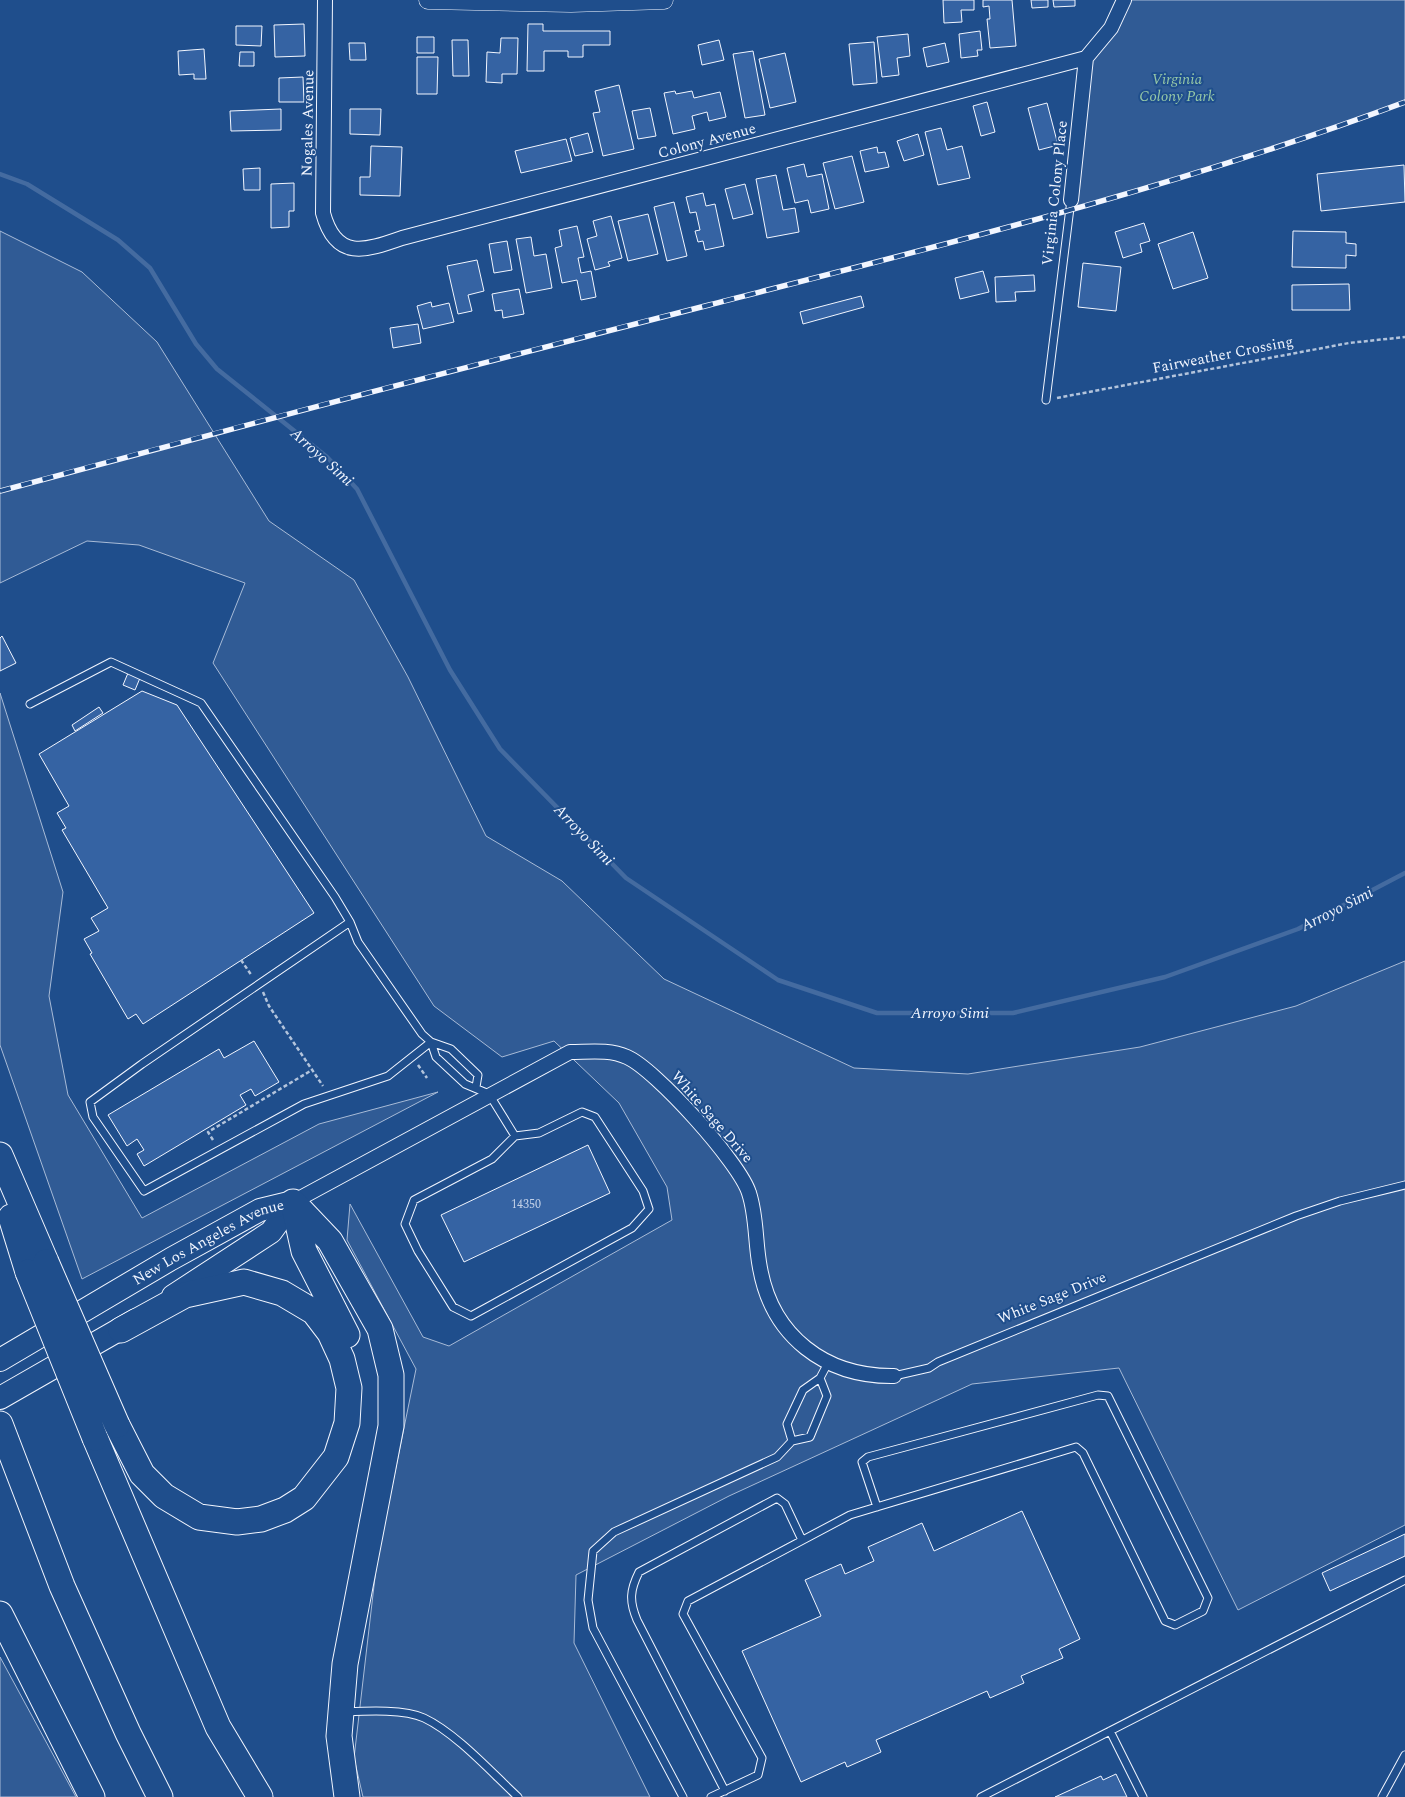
<svg xmlns="http://www.w3.org/2000/svg" width="1405" height="1797" viewBox="0 0 1405 1797" font-family="Spectral,serif">
<style>
.built{fill:#305b95;stroke:#a8bbd7}
.lines{fill:none;stroke-linecap:round;stroke-linejoin:round}
.stream{stroke:#446ba0;stroke-width:4.5}
.building{fill:#3563a3;stroke:#f2f6ff}
.service-casing{stroke:#f2f6ff;stroke-width:9}
.minor-casing{stroke:#f2f6ff;stroke-width:16}
.tertiary-casing{stroke:#f2f6ff;stroke-width:19}
.primary-casing{stroke:#f2f6ff;stroke-width:24}
.motorway-casing{stroke:#f2f6ff;stroke-width:27}
.path{stroke:#b3c4dc;stroke-width:2.5;stroke-dasharray:4 2.5;stroke-linecap:butt}
.service{stroke:#1f4e8c;stroke-width:7}
.minor{stroke:#1f4e8c;stroke-width:14}
.tertiary{stroke:#1f4e8c;stroke-width:18}
.primary{stroke:#1f4e8c;stroke-width:22}
.motorway{stroke:#1f4e8c;stroke-width:25}
.rail-casing{stroke:#f2f6ff;stroke-width:5.5}
.rail{stroke:#1f4e8c;stroke-width:4;stroke-dasharray:11;stroke-linecap:butt}
.motorway-bridge-casing{stroke:#f2f6ff;stroke-width:27;stroke-linecap:butt}
.motorway-bridge{stroke:#1f4e8c;stroke-width:25}
.labels{text-anchor:middle;dominant-baseline:central;stroke-width:4;stroke-linejoin:round;paint-order:stroke}
.number-label{font-size:12px;fill:#c3d1e8}
.park-label{font-size:15px;font-style:italic;fill:#97c8a6;stroke:#1f4e8c}
.street-label{font-size:15px;fill:#f2f6ff;stroke:#1f4e8c}
.water-label{font-size:16px;font-style:italic;fill:#f2f6ff;stroke:#1f4e8c}
</style>
<rect width="100%" height="100%" fill="#1f4e8c"/>
<path class="built" d="M1124,0H1405V102L1259,154L1070,211L1086,58Z
M0,231L82,272L157,342L269,521L354,580L408,677L486,836L562,881L664,979L854,1068L968,1074L1140,1047L1296,1006L1405,961V1525L1238,1610L1119,1368L972,1384L729,1496L576,1575L574,1643L650,1797H363L354,1758L377,1560L416,1369L347,1240L350,1204L423,1337L449,1346L672,1220L667,1187L619,1103L554,1041L502,1057L434,1006L213,663L245,583L139,545L87,541L0,583Z
M0,693L63,892L49,996L68,1095L142,1218L319,1124L438,1092L82,1279L0,1045Z
M0,1657L76,1797H0Z"/>
<g class="lines">
<path class="stream" d="M0,174L27,184L118,240L150,268L196,344L217,369L327,457L357,489L450,670L500,749L626,878L778,980L877,1013H1013L1165,977L1298,929L1405,873"/>
</g>
<path class="building" d="M943,0H974V10H961L962,22L944,23Z
M983,0H1012L1016,46L990,48L987,19H990L989,6L983,7Z
M1031,0H1048V7L1032,8Z
M1053,0H1075V6L1054,7Z
M304,24L305,56L275,57L274,25Z
M528,24H543V31H610V45H583V57H568V51H544V71H527Z
M236,26H262L261,46L236,45Z
M980,31L982,50H977L978,56L961,58L959,34Z
M908,34L910,56L897,58L899,75L882,77L877,37Z
M417,37H434V53H417Z
M501,38H518L517,74H502V83L486,82L487,52L500,53Z
M452,40H468L469,76H453Z
M719,40L724,60L702,65L698,45Z
M874,42L877,83L853,85L849,44Z
M349,43H365L366,60H350Z
M945,43L949,62L927,67L923,48Z
M204,49L206,79H194V74L179,75L178,51Z
M753,51L765,115L745,118L733,54Z
M240,52H254V66H239Z
M785,53L796,102L770,108L759,59Z
M417,57H438L437,94H417Z
M303,77L304,102H279V78Z
M619,85L634,149L603,156L593,113L600,112L595,91Z
M675,91L676,94L692,91L694,98L720,92L726,117L709,121L707,112L692,116L695,129L673,134L664,93Z
M987,102L995,132L981,136L973,106Z
M1047,103L1058,145L1039,150L1028,108Z
M650,108L656,136L638,139L632,111Z
M281,109V130L231,131L230,111Z
M350,109H381L380,135L350,134Z
M941,128L947,150L962,146L970,178L938,185L925,132Z
M588,133L593,152L575,156L570,138Z
M918,134L924,155L904,161L897,141Z
M566,139L572,161L521,173L515,151Z
M371,146L402,147L400,196L360,195V177H370Z
M877,147L878,153L885,152L889,167L865,172L860,151Z
M852,156L864,202L835,209L823,163Z
M804,164L807,177L822,174L829,209L811,213L808,200L795,203L787,168Z
M1404,165L1405,202L1321,211L1317,174Z
M260,168V190H244L243,169Z
M776,175L783,210L795,208L799,232L767,238L756,179Z
M294,183V211H289V227L271,228V184Z
M745,184L753,214L733,219L725,189Z
M703,193L706,206L715,204L724,246L705,250L703,241L698,242L695,231L700,230L696,212L690,213L686,197Z
M674,202L687,256L667,261L654,207Z
M648,214L658,254L628,261L618,221Z
M611,216L622,258L608,262L610,266L595,270L587,239L597,236L593,221Z
M1144,223L1150,241L1140,244L1142,252L1123,258L1115,232Z
M577,226L584,257L578,258L581,273L591,271L596,297L581,300L577,280L562,283L555,248L562,246L559,230Z
M1293,231L1346,232V243L1356,244V256L1346,255V268L1292,267Z
M1193,232L1208,278L1173,289L1158,244Z
M531,237L534,256L546,254L552,288L526,293L516,239Z
M507,241L512,270L494,273L489,244Z
M477,260L484,291L468,295L472,311L458,314L447,266Z
M1083,263L1121,267L1116,311L1078,307Z
M983,271L989,292L960,299L955,278Z
M1034,275L1035,291L1015,292L1016,301L996,302L995,277Z
M1349,284L1350,310H1292V285Z
M519,289L524,314L503,318L502,310L495,311L492,294Z
M861,296L864,307L803,324L800,312Z
M431,302L432,307L449,303L454,322L423,329L417,306Z
M418,324L421,343L393,348L390,328Z
M2,636L16,663L0,671V638Z
M128,673L140,678L135,690L123,685Z
M142,691L177,705L314,913L143,1024L136,1014L128,1019L90,954L92,953L84,939L99,931L91,918L108,908L62,830L66,828L57,813L69,806L39,754Z
M99,707L103,713L75,731L72,725Z
M254,1041L279,1082L255,1096L251,1089L240,1095L246,1105L144,1166L137,1154L144,1150L137,1139L127,1146L108,1115L219,1049L224,1058Z
M588,1145L610,1193L464,1262L441,1215Z
M1022,1511L1080,1639L1059,1649L1063,1658L1021,1676L1024,1683L990,1698L987,1691L876,1740L881,1752L847,1767L845,1762L801,1782L742,1651L821,1616L805,1580L841,1564L845,1574L874,1561L868,1547L922,1523L934,1551Z
M1405,1534V1556L1330,1591L1322,1573Z
M1116,1774L1127,1797H1055L1101,1776L1103,1780Z"/>
<g class="lines">
<defs>
<path id="service" d="M1046,400L1071,200
M30,704L111,662L201,703L335,897L350,922L358,942L422,1034L431,1042L451,1049L478,1075L476,1087
M350,922L142,1064L90,1102L93,1117L144,1191L304,1104L388,1076L431,1042
M431,1042L436,1057L465,1084L489,1094L515,1136L539,1133L582,1112L595,1117L643,1191L649,1209L632,1228L471,1316L453,1307L418,1251L405,1224L414,1200L492,1159L515,1136
M894,1376L929,1368L938,1362L1296,1216L1340,1201L1405,1185
M792,1441L787,1424L803,1390L820,1378L828,1363
M344,1712C367,1711 404,1709 424,1718C456,1733 492,1773 518,1797
M1110,1731L1143,1797
M725,1791L637,1620C629,1601 630,1590 639,1572L777,1498L785,1504L802,1540
M683,1797L593,1628L588,1600L593,1551L614,1532L777,1457L792,1441L810,1437L827,1396L820,1378
M711,1797L758,1775L762,1758L683,1614L688,1601L850,1515L1076,1447L1083,1453L1165,1621L1175,1625L1203,1611L1208,1598L1108,1396L1098,1395L868,1457L862,1462L877,1507
M981,1797L1405,1580
M1382,1797L1405,1755"/>
<path id="minor" d="M325,0L323,213C336,261 365,251 402,238L1086,58
M1071,200L1086,58L1111,28L1124,0
M293,1202L570,1052C589,1052 609,1049 627,1057C655,1069 740,1163 749,1193C757,1217 755,1243 760,1268C772,1336 825,1377 894,1376"/>
<path id="tertiary" d="M428,0L571,3L664,0"/>
<g id="primary">
<path d="M173,1296L271,1232L293,1202"/>
<path id="s1" d="M0,1360L171,1259L260,1210L293,1202"/>
<path d="M0,1398L136,1320"/>
</g>
<path id="motorway" d="M0,1155L46,1262
M293,1202L330,1241L380,1329L391,1375V1426L345,1664L339,1736L347,1797
M293,1202L304,1251L347,1335
M11,1217L28,1272
M0,1424L62,1586L128,1733L160,1797
M117,1425L142,1474L164,1496L199,1517L237,1522L261,1519L285,1510L304,1498L336,1457L347,1423L349,1388L342,1359L330,1333L314,1312L282,1293L244,1282L185,1295L121,1330
M95,1438L218,1727L260,1797
M0,1614L92,1797"/>
</defs>
<use href="#service" class="service-casing"/>
<use href="#minor" class="minor-casing"/>
<use href="#tertiary" class="tertiary-casing"/>
<use href="#primary" class="primary-casing"/>
<use href="#motorway" class="motorway-casing"/>
<path class="path" d="M1057,398L1349,343L1405,337
M241,960L252,976
M263,992L269,1006L323,1086
M418,1065L427,1078
M213,1140L208,1132L312,1070"/>
<use href="#service" class="service"/>
<use href="#minor" class="minor"/>
<use href="#tertiary" class="tertiary"/>
<use href="#primary" class="primary"/>
<use href="#motorway" class="motorway"/>
<defs>
<path id="rail" d="M0,491C236,427 472,365 709,305C943,245 1178,187 1405,102"/>
</defs>
<use href="#rail" class="rail-casing"/>
<use href="#rail" class="rail"/>
<defs>
<path id="motorway-bridge" d="M46,1262L117,1425
M28,1272L95,1438"/>
</defs>
<use href="#motorway-bridge" class="motorway-bridge-casing"/>
<use href="#motorway-bridge" class="motorway-bridge"/>
</g>
<g class="labels">
<g class="number-label">
<text x="526" y="1204">14350</text>
</g>
<g class="park-label">
<text x="1177" y="79">Virginia<tspan x="1177" dy="17">Colony Park</tspan></text>
</g>
<g class="street-label">
<text transform="translate(308 123) rotate(-89)">Nogales Avenue</text>
<text transform="translate(707 141) rotate(-15)">Colony Avenue</text>
<text transform="translate(1055 193) rotate(-84)">Virginia Colony Place</text>
<text transform="translate(1223 355) rotate(-11)">Fairweather Crossing</text>
<text transform="translate(712 1117) rotate(49)">White Sage Drive</text>
<text stroke="none"><textPath href="#s1" startOffset="240">New Los Angeles Avenue</textPath></text>
<text transform="translate(1052 1298) rotate(-22)">White Sage Drive</text>
</g>
<g class="water-label">
<text transform="translate(322 457) rotate(42)">Arroyo Simi</text>
<text transform="translate(584 835) rotate(46)">Arroyo Simi</text>
<text transform="translate(1337 909) rotate(-27)">Arroyo Simi</text>
<text x="950" y="1013">Arroyo Simi</text>
</g>
</g>
</svg>
